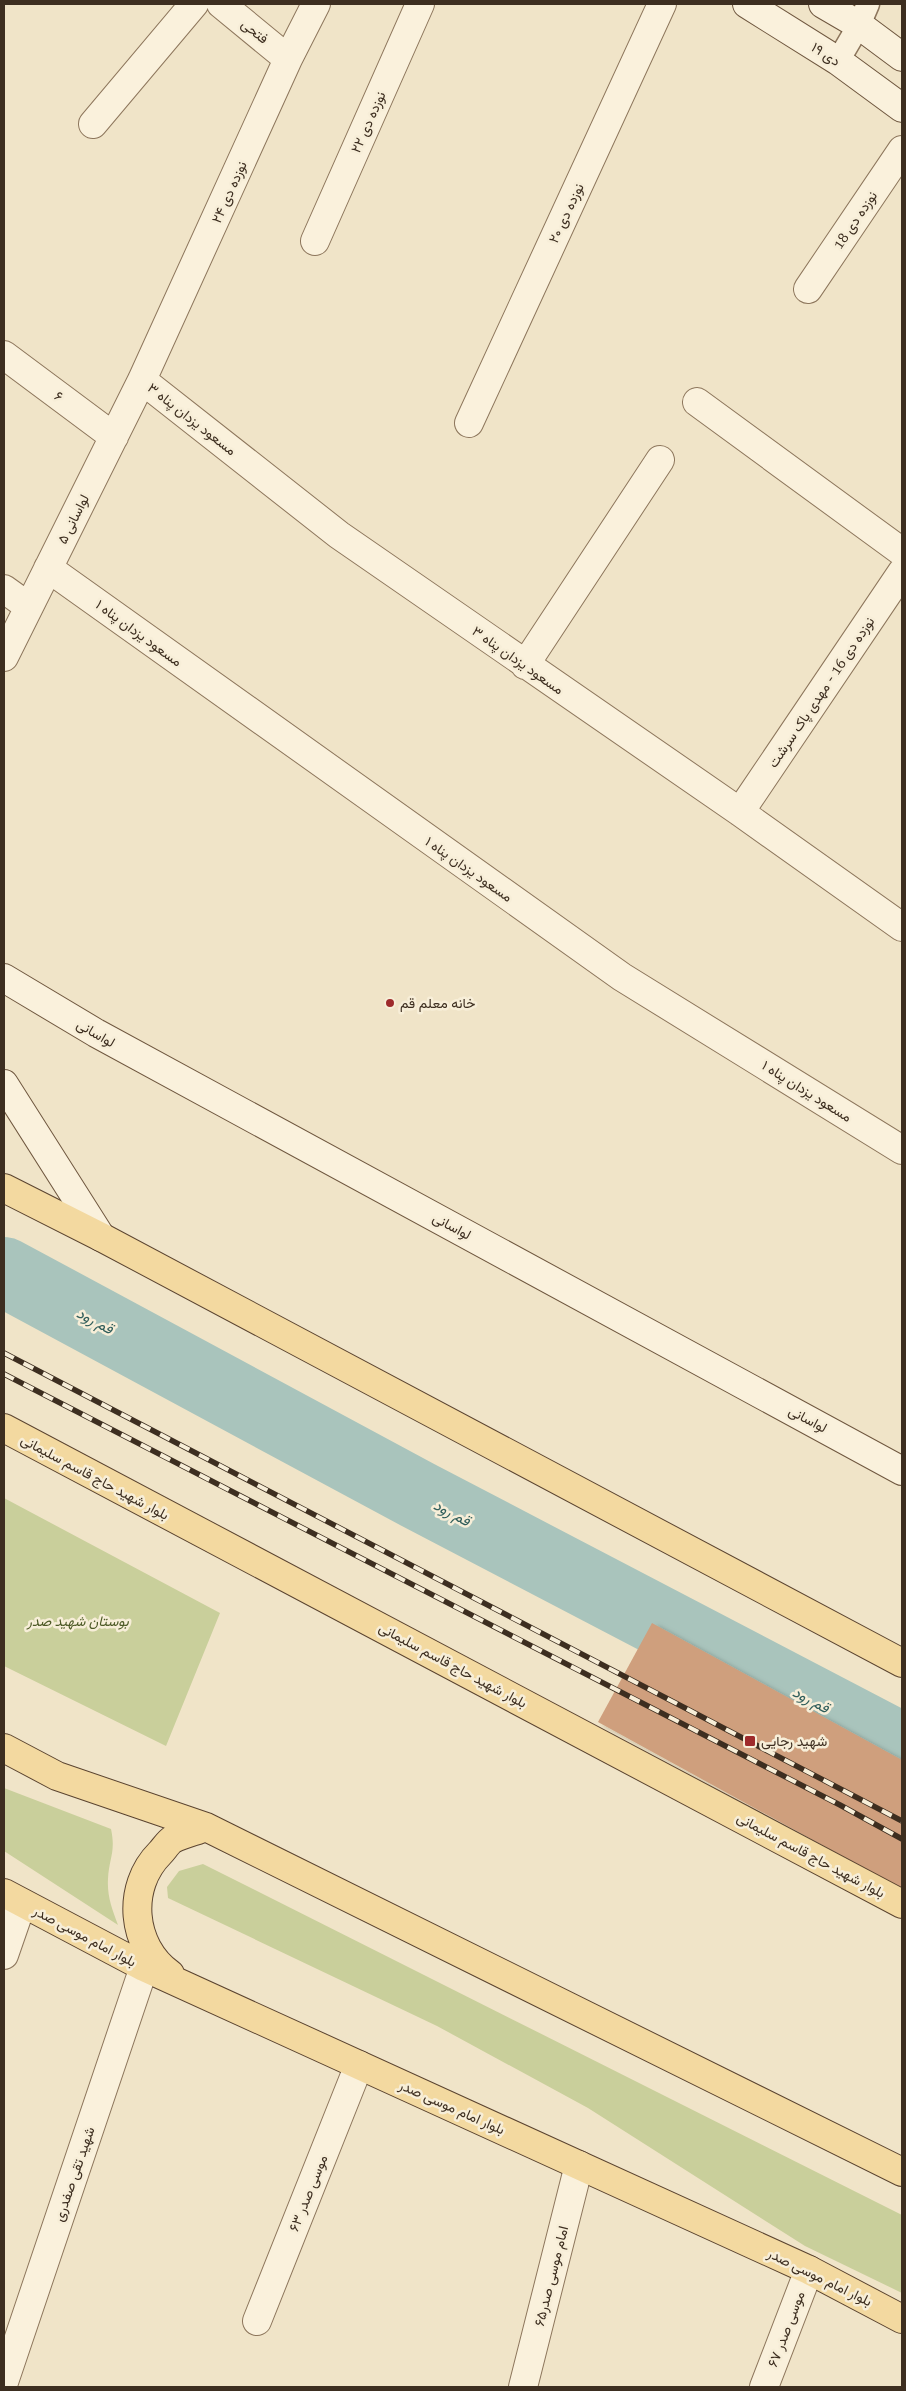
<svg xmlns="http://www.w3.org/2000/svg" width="906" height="2391" viewBox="0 0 906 2391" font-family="'Roboto Serif',Vazirmatn,serif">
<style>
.green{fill:#c9cf9b}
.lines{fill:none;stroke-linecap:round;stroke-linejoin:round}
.river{stroke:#a9c4bc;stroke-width:70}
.building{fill:#cf9f7d;filter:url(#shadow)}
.lane-casing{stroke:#8d765c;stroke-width:25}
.street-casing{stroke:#8d765c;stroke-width:30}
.secondary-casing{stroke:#6f573f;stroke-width:30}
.primary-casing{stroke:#5b4430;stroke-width:30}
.lane{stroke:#faf1dc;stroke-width:22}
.street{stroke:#faf1dc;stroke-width:28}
.secondary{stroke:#faf1dc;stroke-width:28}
.primary{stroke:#f3d9a0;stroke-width:28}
.rail-casing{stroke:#3d2e20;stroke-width:5.5}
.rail{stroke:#f7eed8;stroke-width:4;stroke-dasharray:11;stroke-linecap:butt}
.poi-dot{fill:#9e2a2b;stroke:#f7eed8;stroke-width:2}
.labels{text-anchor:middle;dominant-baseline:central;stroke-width:5;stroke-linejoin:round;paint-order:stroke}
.street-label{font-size:14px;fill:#3d2e20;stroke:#f7eed8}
.poi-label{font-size:14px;fill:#3d2e20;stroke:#f7eed8;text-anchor:start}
.park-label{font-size:14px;font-style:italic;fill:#4d5a26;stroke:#f7eed8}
.water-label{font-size:15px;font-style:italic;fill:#2f5d5a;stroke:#f7eed8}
</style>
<defs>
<filter id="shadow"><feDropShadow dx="5.5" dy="3" stdDeviation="2.5" flood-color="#0004"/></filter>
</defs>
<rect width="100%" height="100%" fill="#f0e4c8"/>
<path class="green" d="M4,1498L220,1613L166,1746L4,1666Z
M4,1788L111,1829C116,1852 109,1858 108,1879C107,1896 112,1909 118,1925L4,1851Z
M203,1864L902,2215V2293L805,2246L588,2108L437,2026L168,1898L167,1887L179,1871Z"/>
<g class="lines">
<path class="river" d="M4,1272L418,1495L902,1748"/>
</g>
<path class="building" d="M652,1623L902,1760V1889L598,1722Z"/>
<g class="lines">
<defs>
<path id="lane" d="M838,61L859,25L868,4"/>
<path id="street" d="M221,4L288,59
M93,124L194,4
M315,241L420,4
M808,289L902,150
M4,355L114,437
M142,380L339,535L740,812L902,927
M697,402L902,552
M469,423L662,4
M48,568L622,977L902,1150
M4,589L29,607
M4,657L142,380L288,59L316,4
M525,665L660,460
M740,812L902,572
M4,1955L22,1903
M257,2321L359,2065
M4,2382L144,1967
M523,2387L579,2165
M764,2387L809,2270"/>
<path id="secondary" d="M747,4L838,61L902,108
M823,4L859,25L902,57
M4,978L96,1033L902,1471
M4,1084L101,1237"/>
<path id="primary" d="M4,1188L101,1237L902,1663
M4,1428L902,1904
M4,1748L57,1776L206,1827L902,2172
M4,1893L144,1967L809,2270L902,2319
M170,1974C131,1946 126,1887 160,1853C164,1849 168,1842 173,1839C183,1834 196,1831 206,1827"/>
</defs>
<use href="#lane" class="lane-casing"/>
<use href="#street" class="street-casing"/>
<use href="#secondary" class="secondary-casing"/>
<use href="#primary" class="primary-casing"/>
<use href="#lane" class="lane"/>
<use href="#street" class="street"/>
<use href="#secondary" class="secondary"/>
<use href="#primary" class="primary"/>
<defs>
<path id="rail" d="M4,1353L902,1821
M4,1374L840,1805L902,1839"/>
</defs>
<use href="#rail" class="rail-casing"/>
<use href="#rail" class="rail"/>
</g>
<g class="poi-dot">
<circle cx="390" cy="1003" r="5"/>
<rect x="744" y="1735" width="12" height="12" rx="2.5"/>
</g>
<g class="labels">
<g class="street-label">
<text transform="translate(255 31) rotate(39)">فتحی</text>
<text transform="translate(826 54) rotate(33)">۱۹ دی</text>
<text transform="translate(368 122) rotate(-66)">نوزده دی ۲۲</text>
<text transform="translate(229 192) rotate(-66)">نوزده دی ۲۴</text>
<text transform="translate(566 213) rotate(-65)">نوزده دی ۲۰</text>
<text transform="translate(855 220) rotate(-56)">نوزده دی 18</text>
<text transform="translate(59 396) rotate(37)">۶</text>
<text transform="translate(192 419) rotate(38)">۳ مسعود یزدان پناه</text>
<text transform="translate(73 519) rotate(-63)">لواسانی ۵</text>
<text transform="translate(139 633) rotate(36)">۱ مسعود یزدان پناه</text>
<text transform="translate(518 660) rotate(35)">۳ مسعود یزدان پناه</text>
<text transform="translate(821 692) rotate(-56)">نوزده دی 16 - مهدی پاک سرشت</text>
<text transform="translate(469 869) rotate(35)">۱ مسعود یزدان پناه</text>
<text transform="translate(96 1033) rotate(30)">لواسانی</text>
<text transform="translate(807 1091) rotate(32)">۱ مسعود یزدان پناه</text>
<text transform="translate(452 1226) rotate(28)">لواسانی</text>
<text transform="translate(808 1419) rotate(28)">لواسانی</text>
<text transform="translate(95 1477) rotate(28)">بلوار شهید حاج قاسم سلیمانی</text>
<text transform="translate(453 1665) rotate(28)">بلوار شهید حاج قاسم سلیمانی</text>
<text transform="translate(811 1855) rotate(28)">بلوار شهید حاج قاسم سلیمانی</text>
<text transform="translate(85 1936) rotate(28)">بلوار امام موسی صدر</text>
<text transform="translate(452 2107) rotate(24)">بلوار امام موسی صدر</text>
<text transform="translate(74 2174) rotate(-71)">شهید تقی صفدری</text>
<text transform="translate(308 2193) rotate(-68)">موسی صدر ۶۳</text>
<text transform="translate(551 2276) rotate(-76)">امام موسی صدر۶۵</text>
<text transform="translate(820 2277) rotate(26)">بلوار امام موسی صدر</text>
<text transform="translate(786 2329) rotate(-69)">موسی صدر ۶۷</text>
</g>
<g class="poi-label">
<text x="400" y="1003">خانه معلم قم</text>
<text x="761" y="1741">شهید رجایی</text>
</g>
<g class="park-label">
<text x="78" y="1621">بوستان شهید صدر</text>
</g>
<g class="water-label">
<text transform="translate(95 1321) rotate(28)">قم رود</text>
<text transform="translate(452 1513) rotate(28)">قم رود</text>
<text transform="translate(811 1700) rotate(28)">قم رود</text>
</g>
</g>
<rect width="906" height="2391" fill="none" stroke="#3d2e20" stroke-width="10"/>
</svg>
